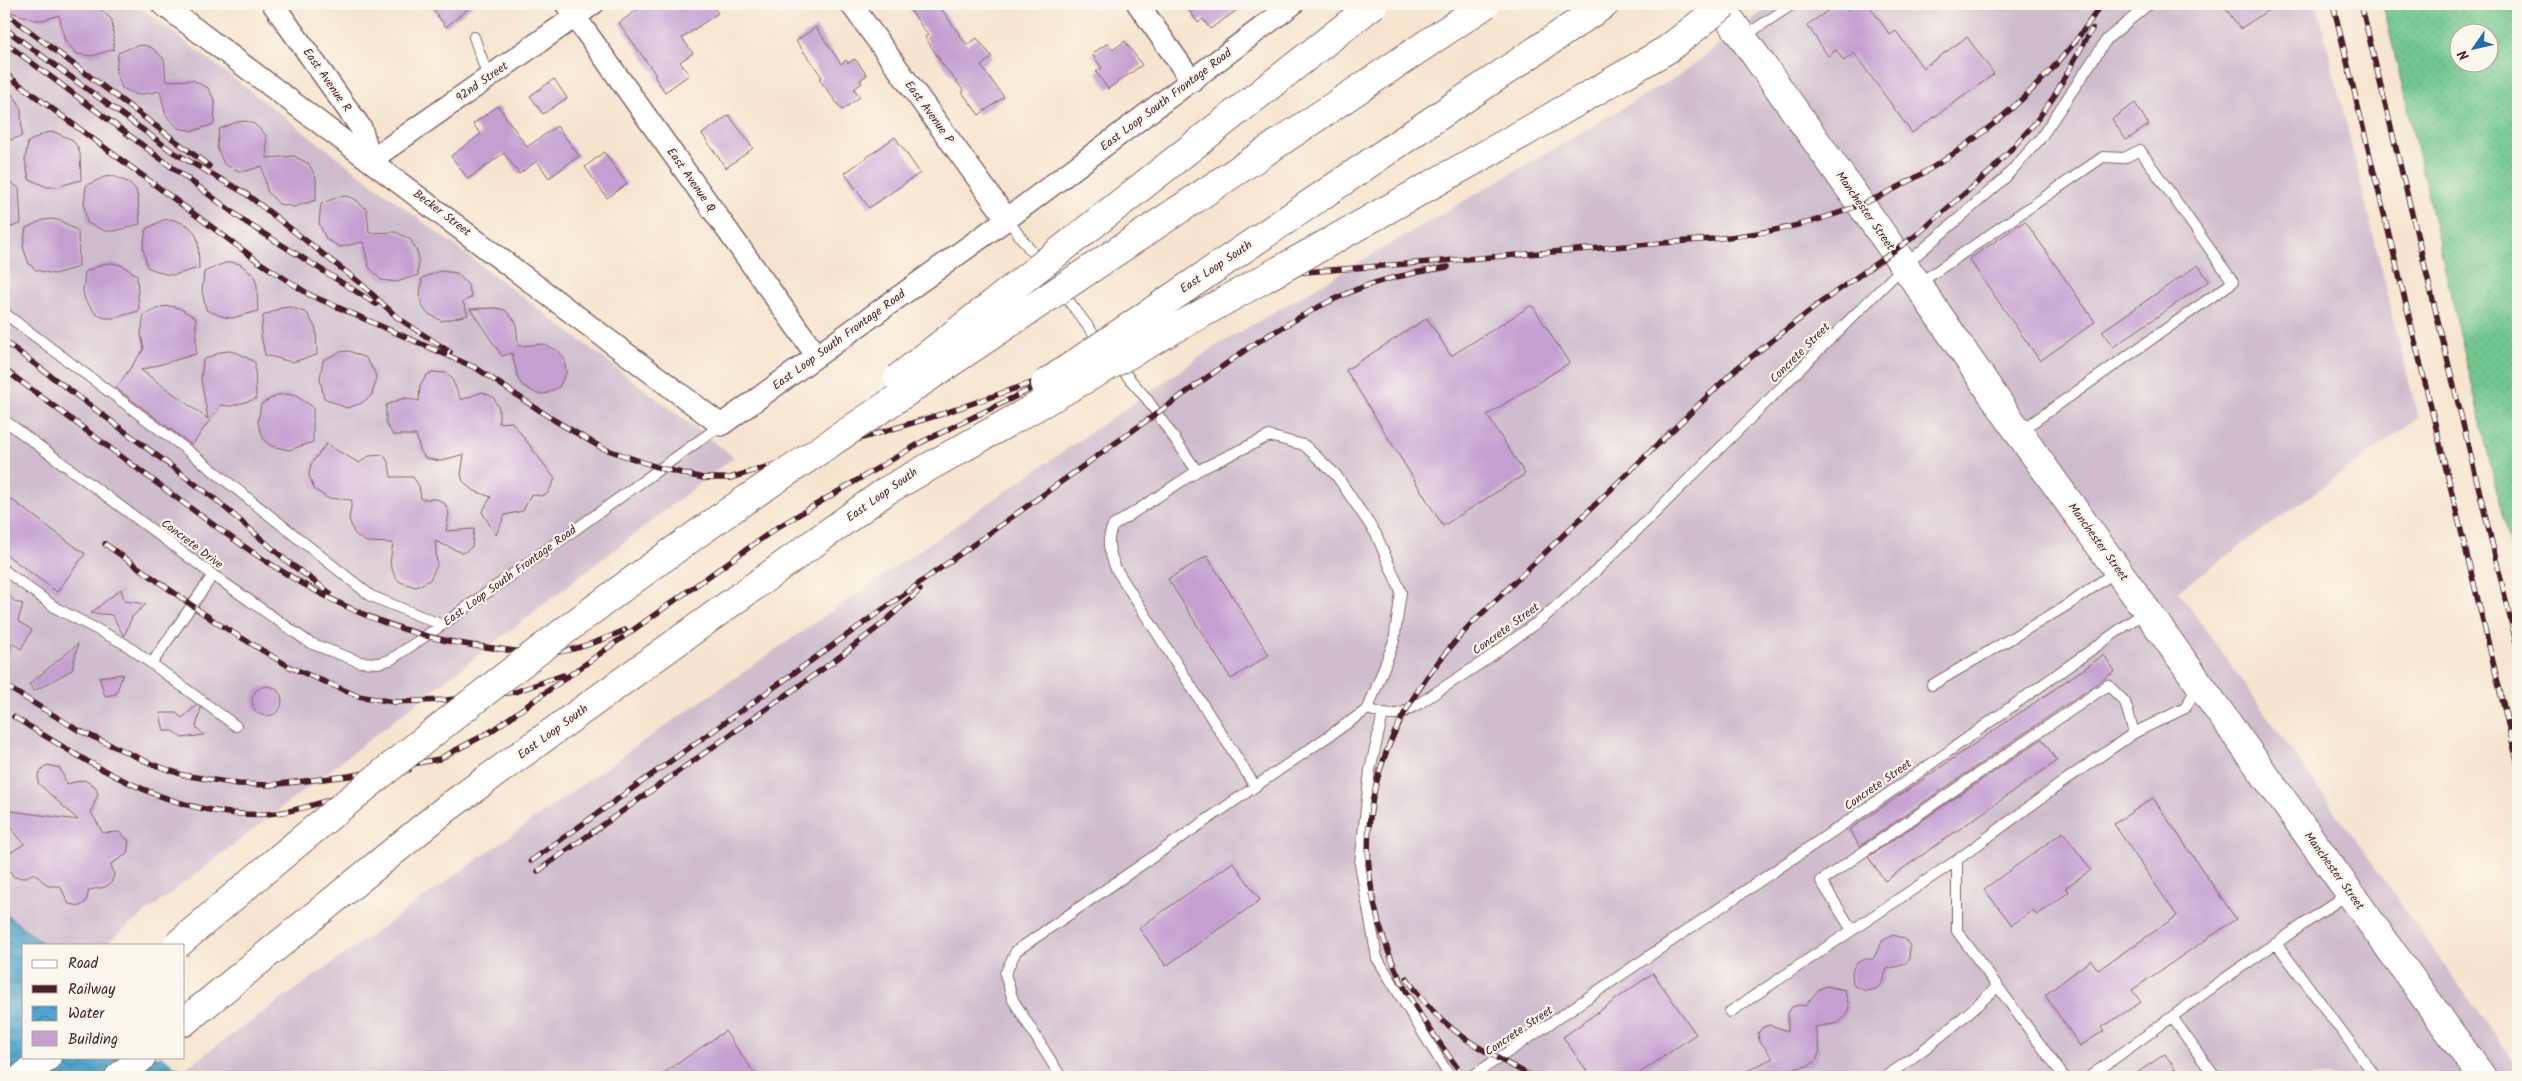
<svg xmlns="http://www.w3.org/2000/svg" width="2522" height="1081" viewBox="0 0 2522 1081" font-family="Kalam,sans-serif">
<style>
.industrial{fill:#cfbdce}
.grass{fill:url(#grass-dots);stroke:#5e735c;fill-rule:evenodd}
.water{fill:url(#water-waves);stroke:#4c627c}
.building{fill:#c4a0d1}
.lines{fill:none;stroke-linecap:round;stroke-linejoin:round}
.lane-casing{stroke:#866464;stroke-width:12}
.street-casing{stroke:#866464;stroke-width:24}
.secondary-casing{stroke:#866464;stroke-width:30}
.highway-casing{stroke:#866464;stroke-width:30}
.lane{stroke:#fff;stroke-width:10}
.street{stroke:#fff;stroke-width:21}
.secondary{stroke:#fff;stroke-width:28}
.highway{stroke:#fff;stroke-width:28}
.rail-casing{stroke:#4a1f2b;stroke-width:5.5}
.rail{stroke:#fbf7ec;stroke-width:4;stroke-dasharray:11;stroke-linecap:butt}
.highway-bridge-casing{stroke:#866464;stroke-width:30;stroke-linecap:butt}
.highway-bridge{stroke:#fff;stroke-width:28}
.labels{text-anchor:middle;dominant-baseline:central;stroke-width:4.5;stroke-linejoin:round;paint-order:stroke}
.street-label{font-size:12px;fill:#4a1f2b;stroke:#fbf7ec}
</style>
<defs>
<pattern id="grass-dots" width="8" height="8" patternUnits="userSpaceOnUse" patternTransform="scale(1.25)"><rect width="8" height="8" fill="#71c78d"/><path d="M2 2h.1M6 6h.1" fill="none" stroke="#63aa7a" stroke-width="1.8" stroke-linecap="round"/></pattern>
<pattern id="water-waves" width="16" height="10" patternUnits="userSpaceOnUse" patternTransform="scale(1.25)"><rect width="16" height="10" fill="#4fa5cc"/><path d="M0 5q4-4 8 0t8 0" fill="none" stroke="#4486a6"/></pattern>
</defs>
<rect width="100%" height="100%" fill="#fbf7ec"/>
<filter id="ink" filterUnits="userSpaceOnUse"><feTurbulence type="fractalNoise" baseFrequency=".02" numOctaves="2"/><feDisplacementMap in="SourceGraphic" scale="10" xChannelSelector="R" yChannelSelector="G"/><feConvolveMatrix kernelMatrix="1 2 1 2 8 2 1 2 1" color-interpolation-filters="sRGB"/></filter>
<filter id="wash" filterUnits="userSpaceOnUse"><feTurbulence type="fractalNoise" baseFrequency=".0096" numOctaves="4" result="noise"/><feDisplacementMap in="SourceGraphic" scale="20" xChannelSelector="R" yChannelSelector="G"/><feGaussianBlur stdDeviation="1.12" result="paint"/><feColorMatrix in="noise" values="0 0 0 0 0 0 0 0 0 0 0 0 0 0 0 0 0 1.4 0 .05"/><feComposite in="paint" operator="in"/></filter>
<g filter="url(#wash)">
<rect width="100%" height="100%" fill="#f6e4ce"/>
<path class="industrial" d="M4,4H135L734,457L104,945H27L4,927Z
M1773,4H2317L2418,418L2178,591L2518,1068V1077H173L635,747L1213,348L1681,74Z"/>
<path class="grass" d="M2383,4H2518V582ZM2460,32H2490V62H2460Z"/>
<path class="water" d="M4,913L45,945H24V1057H163L174,1066L189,1072L191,1077H4Z"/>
<g id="blocks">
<path class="building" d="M4,4H83V7L100,9L112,20L114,49L92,56L77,54L65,41L59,15L44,20H36L4,10Z
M429,4H474L446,27Z
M645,4H711L718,13L682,38L693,53L680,62L689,75L665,92L654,76L656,75L619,23Z
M906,4H938L967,45L977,38L992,57L981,66L1004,97L979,115L962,92L964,91L943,65L925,37L928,35Z
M1185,4H1246L1210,29L1203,19L1198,23Z
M1838,4H1841L1847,11L1857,4H1868L1890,35L1896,31L1923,68L1967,37L1994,74L1912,133L1854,53L1844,61L1836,50L1828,56L1807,25Z
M2223,4H2277L2240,29Z
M816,27L841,64L846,60L848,63L855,59L867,75L860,80L862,83L854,89L860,97L842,110L819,79L822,77L796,41Z
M1125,41L1142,65L1108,89L1096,72L1102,68L1092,54L1108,43L1113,50Z
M144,45L152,48L164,59L166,81L193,80L208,88L215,102L214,124L193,131L178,128L166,115L160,91L137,95L122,88L116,72L118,53L135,46Z
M554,79L567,98L543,114L530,96Z
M4,84L18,102L21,110L22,136L4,142Z
M2135,103L2149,125L2126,140L2112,119Z
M498,106L527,147L557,126L579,156L549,178L537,161L519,174L504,153L468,179L451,156L481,134L473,124Z
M729,115L753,148L726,168L702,134Z
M246,121L254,124L266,135L267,158L294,156L309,164L316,178V200L294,207L279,204L267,191L262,166L247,171H239L224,164L217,147L219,129L237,122Z
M54,132L71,139L77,146L80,154L81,180L56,187H47L29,179L25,160L28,142L45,133Z
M895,137L920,173L869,208L845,173Z
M604,152L627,184L607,198L585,167Z
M113,176L130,183L136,190L138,198L140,224L115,231H105L87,223L84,205L86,186L104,177Z
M4,178L19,188L21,224L4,229Z
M347,196L355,199L367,210L369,233L396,232L411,240L418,254V275L397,282L381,280L369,267L363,242L340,247L326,239L319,223L321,204L338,197Z
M52,219L61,221L78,231L79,267L54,274L36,270L29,264L23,247L26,228L43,220Z
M172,219L189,226L195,233L198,242L199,268L174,275L165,274L147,267L143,248L146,229L163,220Z
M2025,221L2095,322L2040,361L1969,259Z
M231,262L240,264L254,276L257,285L258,311L233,318L224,317L206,310L202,291L204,272L222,264Z
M112,263L121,265L137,275L139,311L114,318H105L96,314L85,300L83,291L85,272L103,264Z
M2198,265L2209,281L2113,347L2102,331Z
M440,271L457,273L468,285L472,297L463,302L468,315L442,321L427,313L422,306L420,297L422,278Z
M1532,305L1569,363L1487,415L1525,474L1443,526L1346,370L1427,318L1451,356Z
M170,306L179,308L196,318V354L141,370L208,419L201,379L203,360L221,352L230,351L238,353L255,362L256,399L231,406L221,405L192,445L116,388L144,349L141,334L144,315L161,307Z
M290,307L307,313L316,329L317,355L292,362L265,355L261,335L263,316L281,308Z
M496,308L505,310L516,322L518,346L544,344L559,352L564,358L566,373L559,387L545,394H537L523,386L518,379L512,353L502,356L470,309Z
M349,351L366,358L375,373L376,382L371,396L360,404L346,408L324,398L320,379L323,360L340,352Z
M433,372L446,373L451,377L461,400L482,392L493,397L499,408V423L512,422L555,479L548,493L541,496L531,494L523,511L505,515L496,535L482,512L491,497L472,490L463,481L461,475L464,454L440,461L425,458L420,450L416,435H393L386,424V405L404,398L419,401L420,385L427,375Z
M287,394L296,396L313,407V442L289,450L271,446L264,440L258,423L261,404L278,395Z
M326,444L359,463L369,456L384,455L389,464L391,477H413L419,486L421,499H437L445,504L449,513L446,531L474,529L472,547L463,553L435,541L437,565L430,580L416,587L400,582L395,577L390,563L393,543L367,542L360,538L354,533L349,519L352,500L327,498L314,489L309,475L311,464Z
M11,499L85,554L57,592L4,553V509Z
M1207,556L1269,655L1231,679L1168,579Z
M4,589L15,602L23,604L18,621L32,630L21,649L12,643L9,655L4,654Z
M121,589L124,601L146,604L132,617L124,636L112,615L91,613Z
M78,644L72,670L34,691L29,684Z
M2104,655L2115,671L1860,846L1849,830Z
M123,674L116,694L105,696L99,677Z
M252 701a15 15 0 1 1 30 0a15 15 0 1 1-30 0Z
M197,705L201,708L196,727L204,735L182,738L173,731H164L160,713H176L182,718Z
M2042,739L2057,761L1885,881L1868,857Z
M47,765L60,768L67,784L84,780L95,786L98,794L91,812L103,833L119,832L129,841L127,854L111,864L114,875L111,883L105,887L89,890L86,902L80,906L69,904L60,886H48L34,873L24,878L14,877L6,866L10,853L24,844L14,831L4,810L78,820L38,783V774Z
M2153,798L2236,919L2132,990L2141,1002L2101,1028L2104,1031L2080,1046L2045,995L2091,960L2098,970L2177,916L2114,824Z
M2063,832L2091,870L2066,887L2069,892L2037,915L2033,910L2012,925L1984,889Z
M1233,862L1260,900L1166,966L1139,928Z
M1893,935L1905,939L1910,946L1909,960L1903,965L1887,969L1882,983L1876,989L1866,991L1853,985L1852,971L1856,963L1866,959H1873L1883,940Z
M1653,973L1696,1034L1634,1077H1591L1563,1037Z
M1826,986L1845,990L1849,1008L1845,1017L1838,1023L1815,1027L1820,1051L1816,1060L1809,1066L1780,1071L1781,1077H1735L1773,1058L1759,1040L1758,1033L1763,1027L1770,1025L1788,1031V1013L1792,1007L1799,1005L1805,1006L1818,990Z
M725,1031L757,1077H658Z
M2165,1054L2175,1069L2163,1077H2131Z"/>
</g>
</g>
<g filter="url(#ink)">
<use href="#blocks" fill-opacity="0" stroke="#866464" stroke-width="1"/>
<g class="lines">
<defs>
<path id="lane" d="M474,37L488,77
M1743,37L1793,4
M1007,219L1102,345
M1918,284L2103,157L2124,158L2140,150L2233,282L2019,432
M4,313L191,453L371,596L442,625
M1117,364L1147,399L1197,471
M4,420L213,575L310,643L360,662L378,663L390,660L442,625L721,425
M4,570L56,608L125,644L236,726
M152,663L213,575
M1932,685L2071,603L2116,571
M1255,786L1116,569C1110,554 1105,541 1113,526L1197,471L1269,436L1304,445L1336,475L1376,534L1401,592L1394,641L1368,709L1383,714
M1957,860V931L2064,1077
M1852,930L1821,881L2108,685L2125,702L2134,733
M2276,943L2376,1077
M1730,1012L1957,860L2067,779L2134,733L2185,708L2198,686
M2172,1017L2215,1077
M1061,1077L1013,1000L1005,974L1016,951L1368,709
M1450,1077L1377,958L1360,864L1370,770L1383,714L1392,715L1404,712L1420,703L1484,661L1543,618L1597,570L1904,266L2004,179L2040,139L2107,39L2149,4
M1471,1077L1904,783L2146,611
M1885,1077C1926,1050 1962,1020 1998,986
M2089,1077L2224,979L2349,893"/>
<path id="street" d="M162,4L721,425L1007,219L1293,4
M273,4L361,128L371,160L593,4
M566,4L817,356
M851,4L1007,219
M1138,4L1192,81"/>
<path id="secondary" d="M1719,4L1918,285L2019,433L2482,1077"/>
<path id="highway" d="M1430,122L1605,4
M184,1022L447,808L886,491
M23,1077L47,1057
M119,1077L142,1057"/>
</defs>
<use href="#lane" class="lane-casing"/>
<use href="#street" class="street-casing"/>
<use href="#secondary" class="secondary-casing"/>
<use href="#highway" class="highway-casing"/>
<use href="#lane" class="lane"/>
<use href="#street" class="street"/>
<use href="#secondary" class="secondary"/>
<use href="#highway" class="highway"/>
<defs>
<path id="rail" d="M2333,4L2518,765
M2361,4L2518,650
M4,12L209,166
M4,28L173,152L245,193L360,283L398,318L450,352
M4,42L247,223L376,304
M4,73L259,262L310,295L476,368L554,420L602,448L660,468L703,478H730L942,414L1031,383
M4,341L215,499L288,562L330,593
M4,369C55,407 107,446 158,484C263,562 359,635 493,648C510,650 528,654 545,653C570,653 603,640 625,630
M105,544L217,623L290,667L358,696L394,702L446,700L515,692L563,675
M4,685L78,730L152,764L183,775L238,784L270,785L349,776L439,759L490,732L778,527L920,443L1076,367L1188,307L1235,288L1294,273L1712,239C1749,235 1785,230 1820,219C1928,187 2043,99 2101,4
M14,717C91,764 174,820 268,814C312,811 368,784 409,770
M531,861L1251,346C1294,320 1339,292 1388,279C1408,274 1428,270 1448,267
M538,871L834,661L881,625L920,590
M1407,978C1437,1027 1483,1052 1534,1077
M1464,1077C1439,1042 1412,1007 1395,968C1338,837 1376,725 1470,625L1736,369L1820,303L1915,236L1992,170L2034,124L2053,98L2092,29"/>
</defs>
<use href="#rail" class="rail-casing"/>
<use href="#rail" class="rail"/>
<defs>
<path id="highway-bridge" d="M898,378L1374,4
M1045,384L1430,122
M886,491L1529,130L1668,49L1725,4
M177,945C358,789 544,640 741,503L1486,4"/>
</defs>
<use href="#highway-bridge" class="highway-bridge-casing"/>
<use href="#highway-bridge" class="highway-bridge"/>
</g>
</g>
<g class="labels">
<g class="street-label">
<text transform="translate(327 80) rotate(55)">East Avenue R</text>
<text transform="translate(482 82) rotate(-35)">92nd Street</text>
<text transform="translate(1166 100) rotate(-37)">East Loop South Frontage Road</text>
<text transform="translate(929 112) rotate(54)">East Avenue P</text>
<text transform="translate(691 180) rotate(55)">East Avenue Q</text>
<text transform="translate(1865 211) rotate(55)">Manchester Street</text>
<text transform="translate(442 213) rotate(37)">Becker Street</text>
<text transform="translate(1216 267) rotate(-34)">East Loop South</text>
<text transform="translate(839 340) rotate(-36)">East Loop South Frontage Road</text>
<text transform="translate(1800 353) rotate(-45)">Concrete Street</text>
<text transform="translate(882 495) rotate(-35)">East Loop South</text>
<text transform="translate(2098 542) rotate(54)">Manchester Street</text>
<text transform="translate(192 544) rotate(37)">Concrete Drive</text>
<text transform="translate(510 576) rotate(-36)">East Loop South Frontage Road</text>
<text transform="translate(1506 629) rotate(-36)">Concrete Street</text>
<text transform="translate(553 732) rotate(-36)">East Loop South</text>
<text transform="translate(1878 785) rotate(-35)">Concrete Street</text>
<text transform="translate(2334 871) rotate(54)">Manchester Street</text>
<text transform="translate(1519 1031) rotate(-34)">Concrete Street</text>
</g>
</g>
<rect width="2522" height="1081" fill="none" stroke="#fbf7ec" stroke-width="20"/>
<rect x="22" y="944" width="162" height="115" fill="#fbf7ec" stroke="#b4a19f"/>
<rect x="32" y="960" width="25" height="8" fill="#ffffff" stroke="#b4a19f"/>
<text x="68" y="968" font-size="15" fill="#4a1f2b">Road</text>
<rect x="32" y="985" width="25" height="8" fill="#4a1f2b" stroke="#b4a19f"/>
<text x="68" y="994" font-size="15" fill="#4a1f2b">Railway</text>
<rect x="32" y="1006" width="25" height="15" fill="url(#water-waves)" stroke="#b4a19f"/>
<text x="68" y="1018" font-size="15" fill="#4a1f2b">Water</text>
<rect x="32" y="1031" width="25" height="15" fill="#c4a0d1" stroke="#b4a19f"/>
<text x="68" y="1044" font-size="15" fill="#4a1f2b">Building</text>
<g transform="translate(2474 48) rotate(236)"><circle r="24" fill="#fbf7ec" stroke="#b4a19f"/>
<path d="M0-4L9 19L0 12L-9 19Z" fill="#1f6fb2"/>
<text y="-8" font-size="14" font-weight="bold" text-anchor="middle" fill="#4a1f2b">N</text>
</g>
</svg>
